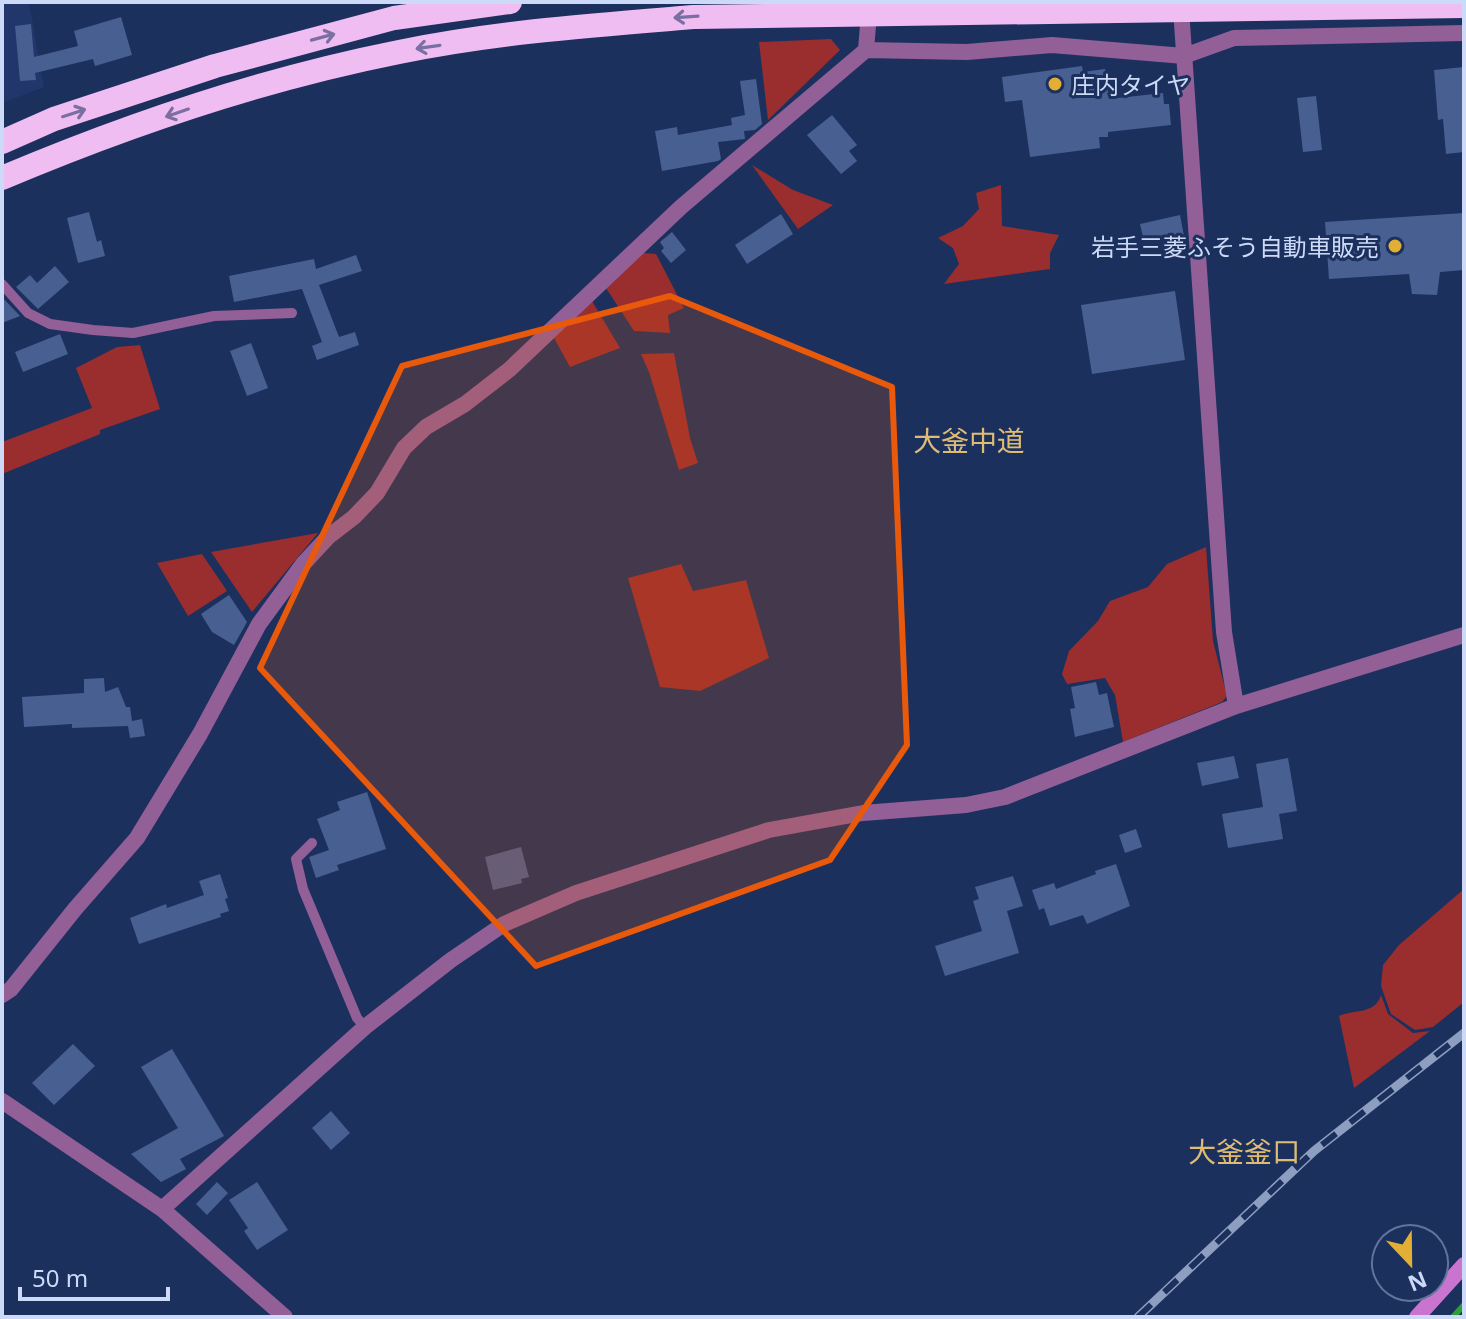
<svg xmlns="http://www.w3.org/2000/svg" width="1466" height="1319" viewBox="0 0 1466 1319" font-family="'Noto Sans','Noto Sans JP',sans-serif">
<style>
.built{fill:#21376c}
.green{fill:#9a2d2d}
.lines{fill:none;stroke-linecap:round;stroke-linejoin:round}
.stream{stroke:#2f9c3a;stroke-width:6}
.building{fill:#485f91}
.lane{stroke:#935f97;stroke-width:10}
.street{stroke:#935f97;stroke-width:16}
.secondary{stroke:#c975cf;stroke-width:16}
.highway{stroke:#f0bdf3;stroke-width:24}
.rail-casing{stroke:#8e9ec1;stroke-width:9}
.rail{stroke:#1c305e;stroke-width:6;stroke-dasharray:18;stroke-linecap:butt}
.oneway{stroke:#7b6fa1}
.marked{fill:#e8590c;fill-opacity:0.2;stroke:#e8590c;stroke-width:6;stroke-linejoin:round}
.poi-dot{fill:#e2af34;stroke:#1c305e;stroke-width:3}
.labels{text-anchor:middle;dominant-baseline:central;stroke-width:6;stroke-linejoin:round;paint-order:stroke}
.poi-label{font-size:24px;fill:#ccdaf7;stroke:#1c305e;text-anchor:start}
.quarter-label{font-size:28px;fill:#dfbc73;stroke:#1c305e}
</style>
<rect width="100%" height="100%" fill="#1c305e"/>
<path class="built" d="M2,2H29L44,87L2,103Z"/>
<path class="green" d="M831,39L840,50L768,120L759,42Z
M752,165L793,190L833,205L798,229Z
M1001,185L1002,226L1059,235L1050,253V269L944,284L959,264L953,248L938,238L963,226L979,209L976,193Z
M643,253L656,254L684,308L668,315L670,333L634,331L606,288Z
M592,301L620,348L570,367L554,338Z
M140,345L160,409L100,430V434L2,474V442L92,408L76,368L117,347Z
M674,353L690,438L698,463L679,470L649,372L641,354Z
M318,533L252,612L211,552Z
M1206,547L1213,641L1227,696L1222,702L1123,742L1115,695L1105,678L1067,684L1062,674L1069,651L1098,621L1110,601L1148,587L1167,564Z
M202,554L227,591L188,616L157,563Z
M681,564L693,591L746,580L769,658L700,691L660,687L628,578Z
M1464,889V1002L1433,1027L1415,1030L1391,1014L1381,986L1383,965L1399,945Z
M1381,995L1388,1014L1413,1033L1430,1031L1354,1088L1339,1016C1354,1009 1375,1015 1381,995Z"/>
<g class="lines">
<path class="stream" d="M1453,1317L1464,1305"/>
</g>
<path class="building" d="M121,17L132,55L95,66L93,59L35,73L36,80L20,81L15,26L31,24L34,57L78,46L74,31Z
M1082,66L1083,72L1105,69L1109,99L1163,93L1164,104H1169L1171,125L1108,132V137H1099L1100,148L1030,157L1022,100L1005,102L1002,77Z
M1464,67V152L1446,154L1443,119L1438,120L1434,70Z
M756,79L762,124L755,130L744,131L745,139L718,142L721,159L718,161L662,171L655,131L677,127L678,135L732,125L731,118L745,115L740,81Z
M1316,96L1322,150L1303,152L1297,98Z
M832,115L857,145L849,151L857,161L841,174L807,135Z
M89,212L97,242L101,240L105,256L78,263L67,218Z
M1464,213V270L1440,272L1437,295L1412,294L1409,274L1329,279L1325,222Z
M781,214L793,234L747,264L735,245Z
M1180,215L1184,236L1145,245L1140,224Z
M672,232L686,250L671,263L661,251L664,248L660,242Z
M356,255L362,271L319,285L339,337L355,332L359,345L317,360L312,346L322,342L302,289L234,302L229,276L314,259L316,269Z
M55,266L69,282L38,309L16,287L30,275L37,283Z
M1175,291L1185,360L1092,374L1081,305Z
M2,297L20,316L2,323Z
M60,334L68,354L23,372L15,352Z
M251,343L268,388L247,396L230,351Z
M229,595L247,622L234,645L212,632L201,614Z
M104,678L105,692L118,687L126,707H130L132,721L142,719L145,736L130,738L128,726L72,728V724L24,727L22,697L84,693V679Z
M1096,682L1099,695L1107,693L1114,727L1075,737L1070,709L1075,708L1071,687Z
M1234,756L1239,778L1202,786L1197,763Z
M1288,758L1297,811L1279,814L1283,839L1228,848L1222,814L1263,807L1256,764Z
M367,792L386,849L337,865L339,870L316,878L309,857L329,850L317,819L340,810L337,802Z
M1136,829L1142,847L1125,853L1119,835Z
M521,847L529,877L521,879L522,883L493,890L485,857Z
M1116,864L1130,906L1087,924L1083,915L1050,926L1044,908L1039,910L1032,890L1054,883L1056,889L1096,874L1095,871Z
M220,874L228,898L225,899L229,911L220,914L221,917L139,944L130,918L166,904L167,908L204,895L199,881Z
M1013,876L1023,906L1007,911L1019,953L945,976L935,946L982,931L973,901L979,899L975,887Z
M73,1044L95,1066L54,1105L32,1083Z
M172,1049L224,1136L180,1159L186,1169L161,1182L131,1154L178,1128L141,1067Z
M331,1111L350,1133L331,1150L312,1128Z
M217,1182L228,1193L207,1215L196,1204Z
M257,1182L288,1230L257,1250L244,1231L248,1228L229,1200Z"/>
<g class="lines">
<path class="lane" d="M2,284L28,313L50,324L93,330L133,333L214,316L292,313
M312,843L296,859L303,889L357,1018L365,1027"/>
<path class="street" d="M1181,9L1224,632L1236,706
M866,50L967,52L1052,45L1184,56L1234,38L1464,33
M2,995L11,989L75,909L137,838L200,734L259,624L303,564L328,537L354,517L377,493L404,448L426,427L465,404L510,369L681,207L866,50L869,13
M2,1101L162,1209L285,1317
M162,1209L365,1027L451,960L504,924L576,893L769,830L863,813L966,805L1005,797L1236,706L1464,635"/>
<path class="secondary" d="M1417,1317L1464,1265"/>
<path class="highway" d="M2,142L54,119L215,66L394,18L510,2
M2,178C130,124 263,79 399,52C496,32 596,25 694,17L1464,6"/>
<defs>
<path id="rail" d="M1138,1317L1314,1151L1464,1033"/>
</defs>
<use href="#rail" class="rail-casing"/>
<use href="#rail" class="rail"/>
</g>
<defs><path id="oneway-shaft" d="M-6 0H5M1.5-3L5.5 0L1.5 3" fill="none" stroke-width="1.6" stroke-linecap="round" stroke-linejoin="round" transform="scale(2)"/></defs>
<g class="oneway">
<use href="#oneway-shaft" transform="translate(686 17) rotate(176)"/>
<use href="#oneway-shaft" transform="translate(323 37) rotate(-15)"/>
<use href="#oneway-shaft" transform="translate(428 47) rotate(172)"/>
<use href="#oneway-shaft" transform="translate(74 113) rotate(-18)"/>
<use href="#oneway-shaft" transform="translate(177 113) rotate(161)"/>
</g>
<path class="marked" d="M670,296L892,387L907,745L830,860L536,966L260,668L402,366Z"/>
<g class="poi-dot">
<circle cx="1055" cy="84" r="8"/>
<circle cx="1395" cy="246" r="8"/>
</g>
<g class="labels">
<g class="poi-label">
<text x="1071" y="84">庄内タイヤ</text>
<text x="1379" y="246" text-anchor="end">岩手三菱ふそう自動車販売</text>
</g>
<g class="quarter-label">
<text x="969" y="440">大釜中道</text>
<text x="1244" y="1151">大釜釜口</text>
</g>
</g>
<rect width="1466" height="1319" fill="none" stroke="#ccdaf7" stroke-width="8"/>
<g transform="translate(1410 1263) rotate(158)"><circle r="38" fill="#1c305e" stroke="#62749b" stroke-width="2"/>
<path d="M0-6L14 30L0 20L-14 30Z" fill="#e2af34"/>
<text y="-12" font-size="22" font-weight="bold" text-anchor="middle" fill="#ccdaf7">N</text>
</g>
<path d="M20 1287v12h148v-12" fill="none" stroke="#ccdaf7" stroke-width="4"/>
<text x="32" y="1287" font-size="24" fill="#ccdaf7" stroke="#1c305e" stroke-width="6" paint-order="stroke">50 m</text>
</svg>
